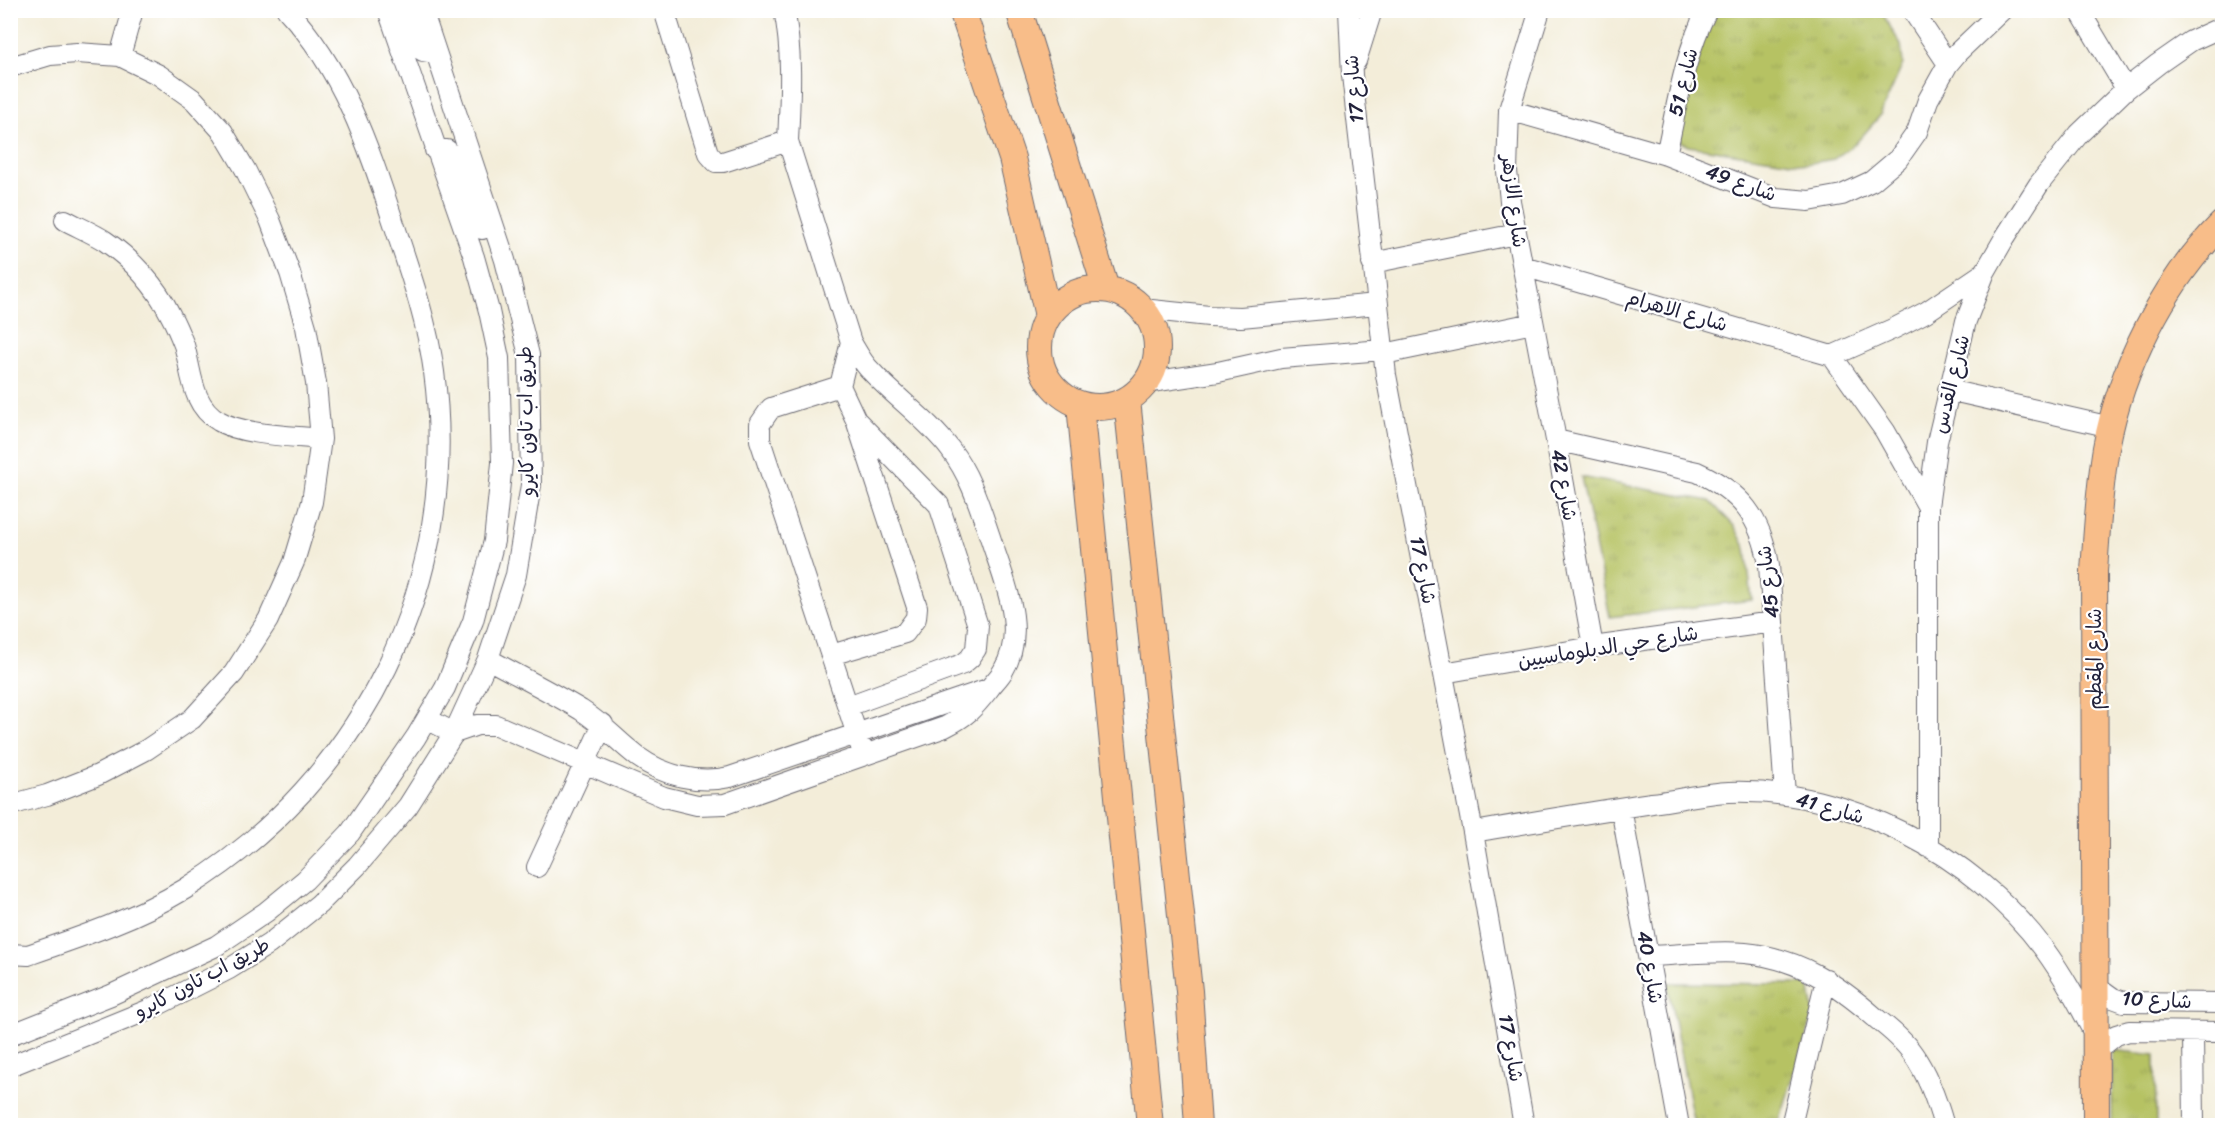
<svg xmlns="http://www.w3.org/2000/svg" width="2233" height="1136" viewBox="0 0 2233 1136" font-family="Sriracha,'Playpen Sans Arabic',sans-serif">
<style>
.grass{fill:url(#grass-tufts);stroke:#6c7250;stroke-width:1.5}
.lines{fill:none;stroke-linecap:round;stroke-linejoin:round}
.minor-casing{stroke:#6b6972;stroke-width:22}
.major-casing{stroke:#6b6972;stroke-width:28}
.minor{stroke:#fff;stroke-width:20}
.major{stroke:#f8bd89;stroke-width:26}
.labels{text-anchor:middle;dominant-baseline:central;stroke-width:4.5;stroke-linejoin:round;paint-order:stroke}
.street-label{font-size:20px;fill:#22223b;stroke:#fff}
</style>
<defs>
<pattern id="grass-tufts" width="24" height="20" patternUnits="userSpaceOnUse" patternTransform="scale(1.5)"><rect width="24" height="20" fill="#b6c264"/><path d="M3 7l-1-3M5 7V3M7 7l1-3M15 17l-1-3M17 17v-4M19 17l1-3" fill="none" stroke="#9ca658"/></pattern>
</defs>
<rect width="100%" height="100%" fill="#fff"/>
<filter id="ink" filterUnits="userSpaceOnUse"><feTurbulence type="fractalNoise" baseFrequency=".0167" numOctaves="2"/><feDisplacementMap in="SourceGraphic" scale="12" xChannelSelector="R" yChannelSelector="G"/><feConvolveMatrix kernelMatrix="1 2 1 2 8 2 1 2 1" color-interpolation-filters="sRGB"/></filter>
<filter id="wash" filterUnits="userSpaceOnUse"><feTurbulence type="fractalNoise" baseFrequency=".008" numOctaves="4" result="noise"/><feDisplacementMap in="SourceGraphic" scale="24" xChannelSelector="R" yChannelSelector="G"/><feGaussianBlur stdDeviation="1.35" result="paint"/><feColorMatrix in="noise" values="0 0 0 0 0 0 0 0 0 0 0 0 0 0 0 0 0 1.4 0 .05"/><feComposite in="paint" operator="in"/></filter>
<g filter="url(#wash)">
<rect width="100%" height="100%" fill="#f3edd9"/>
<path class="grass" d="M1699,11H1881L1901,45L1903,64L1879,117L1856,143L1834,159L1805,164L1688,146L1674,138V78L1683,40Z
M1581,477L1710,501L1735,527L1746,549L1752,600L1610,617Z
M1667,983L1809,984L1814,1012L1778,1125H1694Z
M2112,1050L2155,1055L2156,1125H2112Z"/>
</g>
<g filter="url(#ink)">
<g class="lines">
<defs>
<path id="minor" d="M401,10L417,47L423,51L436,53
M664,10L708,153L716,162H723L788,141
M1349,10L1352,75L1386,375L1473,832L1524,1126
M1540,10L1509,110L1507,171L1510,201L1556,440L1593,647
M1912,10L1948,64
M2079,10L2126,89
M120,56L133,10
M1356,61L1372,10
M10,67L50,55L77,53L120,56L159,75L194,100L223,132L245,169L270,220L290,273L306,327L316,383L321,439L312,502L294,562L268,620L234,673L192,719L146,750L98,775L47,795L10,805
M1509,110L1666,155L1776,198L1809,201L1842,195L1872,181L1898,159L1917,132L1928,100L1948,64L1958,52L2002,10
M435,150H447L450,153L482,229
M1666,155C1677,106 1684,56 1707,10
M65,220C78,227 93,233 105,241C132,259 157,287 171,316C176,325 180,335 184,345C192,372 191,405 219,421C242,435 293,436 321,439
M1372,263L1516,234
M1523,266L1832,356L1895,328L1926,312L1985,272
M1142,309L1209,316L1241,317L1377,304
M1384,354L1533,323
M1832,356L1885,431L1928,507
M1145,383L1218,372L1281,358L1383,350
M840,386L771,408L760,424V440L861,747
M1948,390L2111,427
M1556,440L1697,472C1741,492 1761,518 1769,565L1785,795
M831,655L905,633L916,618L917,607L856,420L840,386L851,342
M488,659C519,676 551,692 581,710C603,724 618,742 638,757C664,776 698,784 730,777L988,689
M1443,673L1593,647L1773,622
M848,706L963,664L970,658L976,649L978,626L939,505L856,420
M427,719L454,733L477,725H496L664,797L697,805L725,804L945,727C968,715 973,709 989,689C993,683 999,678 1003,671C1028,630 1004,581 991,540C980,508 971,476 950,449C928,420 896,398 872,372C863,364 857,352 851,342L788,141C790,98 793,53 784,10
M1621,808L1679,1126
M1473,832C1533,822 1592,812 1652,803C1678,800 1704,793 1729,792C1848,788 1973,854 2044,949C2064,976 2079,1005 2095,1035
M1928,847V507L1937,442L1966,321L1985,272L2004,239L2039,184L2079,134L2126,89L2158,64L2191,41L2222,27
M537,867L603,724
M10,954L28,955C81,937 137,918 185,889C363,780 462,580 434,372C428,326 413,281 398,236C371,155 347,74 287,10
M1648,956C1679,955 1714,950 1745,953C1799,958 1837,984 1877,1019C1890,1029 1904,1041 1913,1054C1928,1075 1937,1101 1944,1126
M2095,985L2113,998L2124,1002L2222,1003
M2193,1032L2194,1126
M10,1035L111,995L216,946L266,912L305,880L350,833L416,737L445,688L473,621L494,541L502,463L499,358L489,311L474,257L388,10
M2096,1051L2116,1035L2129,1031L2222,1032
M10,1066L148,1010L229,969L269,944L319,904L357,866L408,806L454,733L488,659L516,575L531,485L529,355L505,260L422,10
M1791,1126L1826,979"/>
<path id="major" d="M962,10L1012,158L1048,316
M1019,10L1106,289
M1039 348a59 59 0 1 1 118 0a59 59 0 1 1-118 0Z
M1127,400L1189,991L1198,1126
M1080,405L1150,1126
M2096,1126L2094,571C2097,530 2099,489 2106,448C2121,367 2164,282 2222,224"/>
</defs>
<use href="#minor" class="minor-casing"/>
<use href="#major" class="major-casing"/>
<use href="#minor" class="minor"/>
<use href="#major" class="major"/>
</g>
</g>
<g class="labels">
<g class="street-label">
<text transform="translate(1683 82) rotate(-76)">شارع 51</text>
<text transform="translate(1354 89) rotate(-95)">شارع 17</text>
<text transform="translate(1741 183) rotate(20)">شارع 49</text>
<text transform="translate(1514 201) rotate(83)">شارع الازهر</text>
<text transform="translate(1677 311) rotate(16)">شارع الاهرام</text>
<text transform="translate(1951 384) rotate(-76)">شارع القدس</text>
<text transform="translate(526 421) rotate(-91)">طريق اب تاون كايرو</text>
<text transform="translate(1564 485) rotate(80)">شارع 42</text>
<text transform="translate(1423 570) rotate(79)">شارع 17</text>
<text transform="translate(1768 582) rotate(-97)">شارع 45</text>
<text transform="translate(1608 647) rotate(-9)">شارع حي الدبلوماسيين</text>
<text transform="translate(2094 659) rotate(-90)">شارع المقطم</text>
<text transform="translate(1830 808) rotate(16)">شارع 41</text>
<text transform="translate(1650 967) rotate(80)">شارع 40</text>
<text transform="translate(202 978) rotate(-28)">طريق اب تاون كايرو</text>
<text transform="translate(2157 1000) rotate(3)">شارع 10</text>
<text transform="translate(1511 1048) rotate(80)">شارع 17</text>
</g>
</g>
<rect width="2233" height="1136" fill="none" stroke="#fff" stroke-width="36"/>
</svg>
